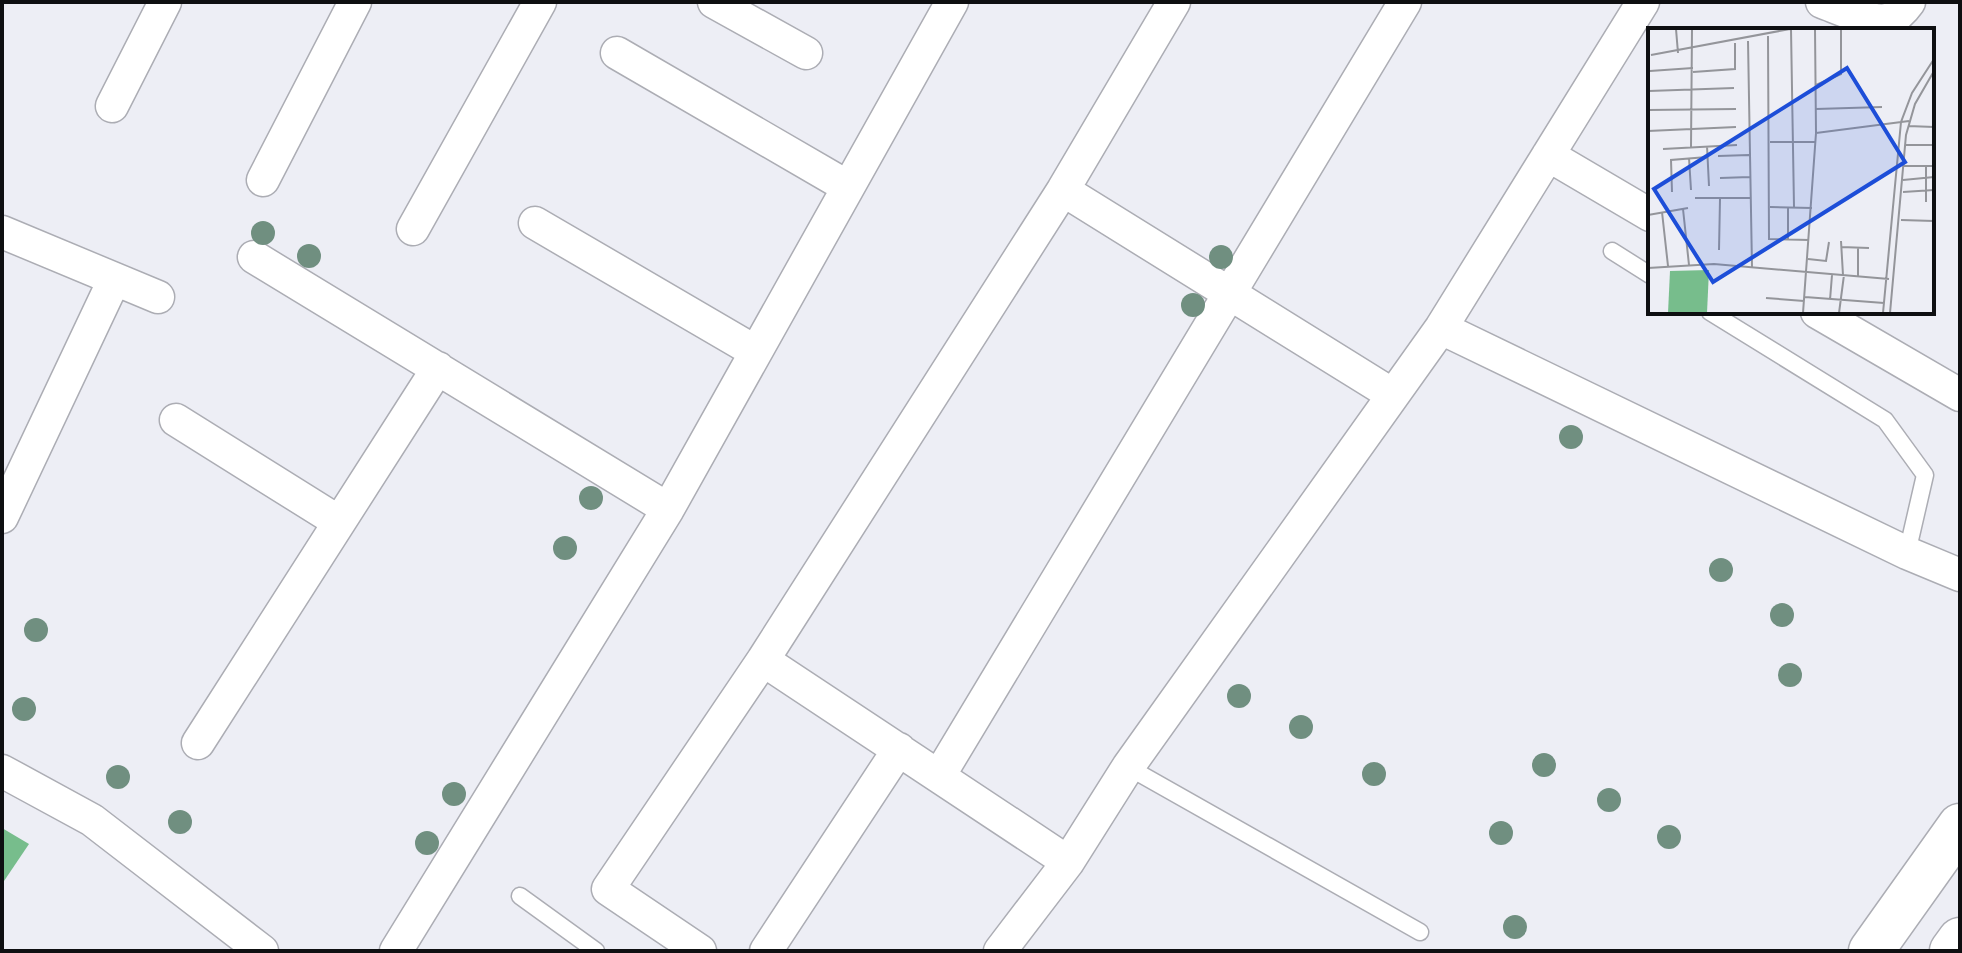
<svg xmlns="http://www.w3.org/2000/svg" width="1962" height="953" viewBox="0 0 1962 953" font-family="'Noto Sans',sans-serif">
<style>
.forest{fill:#77bd8c}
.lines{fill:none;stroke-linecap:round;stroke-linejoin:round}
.lane-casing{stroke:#acadb4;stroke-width:19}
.street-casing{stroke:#acadb4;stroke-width:35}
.secondary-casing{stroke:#acadb4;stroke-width:47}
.lane{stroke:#fff;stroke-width:16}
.street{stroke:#fff;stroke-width:32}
.secondary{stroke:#fff;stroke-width:44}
.tree{fill:#708f80}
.inset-road{fill:none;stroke:#94959a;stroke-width:2}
.view{fill:#1d4ed8;fill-opacity:0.15;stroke:#1d4ed8;stroke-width:4}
.inset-edge{fill:none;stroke:#0e0f11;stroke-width:4}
</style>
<rect width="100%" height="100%" fill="#edeef5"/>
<path class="forest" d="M2,828L29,844L2,884Z"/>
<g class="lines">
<defs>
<path id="lane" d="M1612,251L1650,275
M1710,312L1885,420L1925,475L1907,553
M1128,767L1420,932
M520,896L596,951"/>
<path id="street" d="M714,2L806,53
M1822,2C1839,8 1874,25 1890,19C1898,16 1904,9 1909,2
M617,53L848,187
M112,106L165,2
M1548,155L1650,215
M263,180L355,2
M1063,190L1393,395
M535,223L756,352
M413,229L540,2
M2,232L158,297
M254,257L668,509
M1817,312L1960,395
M1441,328L1907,553L1960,575
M176,420L339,522
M2,517L114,280
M763,660L1068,862
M198,743L438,368
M2,771L92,820L262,951
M939,776L1405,2
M396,951L668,509L952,2
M700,951L608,889L763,660L1063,190L1174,2
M766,951L899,749
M1000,951L1068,862L1128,767L1441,328L1643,2"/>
<path id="secondary" d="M1871,951L1960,826
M1952,951L1960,940"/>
</defs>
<use href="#lane" class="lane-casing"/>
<use href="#street" class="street-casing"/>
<use href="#secondary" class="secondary-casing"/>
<use href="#lane" class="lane"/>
<use href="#street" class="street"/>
<use href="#secondary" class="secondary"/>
</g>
<g class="tree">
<circle cx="263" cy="233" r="12"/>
<circle cx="309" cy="256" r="12"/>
<circle cx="1221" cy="257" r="12"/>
<circle cx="1193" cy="305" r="12"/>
<circle cx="1571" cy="437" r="12"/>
<circle cx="591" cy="498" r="12"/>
<circle cx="565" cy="548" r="12"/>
<circle cx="1721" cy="570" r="12"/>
<circle cx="1782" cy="615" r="12"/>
<circle cx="36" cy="630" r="12"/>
<circle cx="1790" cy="675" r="12"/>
<circle cx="1239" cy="696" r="12"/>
<circle cx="24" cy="709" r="12"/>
<circle cx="1301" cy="727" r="12"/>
<circle cx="1544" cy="765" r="12"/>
<circle cx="1374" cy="774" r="12"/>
<circle cx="118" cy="777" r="12"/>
<circle cx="454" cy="794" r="12"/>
<circle cx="1609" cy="800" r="12"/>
<circle cx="180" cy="822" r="12"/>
<circle cx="1501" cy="833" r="12"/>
<circle cx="1669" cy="837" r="12"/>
<circle cx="427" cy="843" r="12"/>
<circle cx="1515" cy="927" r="12"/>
</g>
<g transform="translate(1648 28)">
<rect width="286" height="286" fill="#edeef5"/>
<path d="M61,242L59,285H20L22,243Z" fill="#77bd8c"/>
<path class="inset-road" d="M28,1L30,25M143,1L146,179M120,8L121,211L161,212M100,13L104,239M3,27L142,1M2,43L45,40M45,44L87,41V15M168,57L193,46V1M1,63L86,60M168,81L234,79M1,82L88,81M260,98L286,99M0,103L88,99M168,105L261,93M122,114H167M257,117H286M59,118L61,158M43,119L44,1M15,121L89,117M70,128L101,127M41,130L43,162M256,138H286M72,150L102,149M255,152L286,149M24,164L23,132L59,129M255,164L286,162M47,170H103M278,174V138M122,179L164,180M35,181L41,237M14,184L20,238M0,187L40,180M253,192L286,193M140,211V179M193,213L195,247M193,219L221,220M210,220V248M71,222L72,171M160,231L178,233L181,214M0,240L66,236L241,251M157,269L236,275M118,270L156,273M182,272L184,247M155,285L168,105L167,1M191,285L196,247M235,285L253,94L264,65L286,31M242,285L258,107L267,76L286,43"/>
<path class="view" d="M199,40L257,134L65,254L6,161Z"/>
<rect width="286" height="286" class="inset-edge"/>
</g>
<rect width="1962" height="953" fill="none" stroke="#0e0f11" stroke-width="8"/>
</svg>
